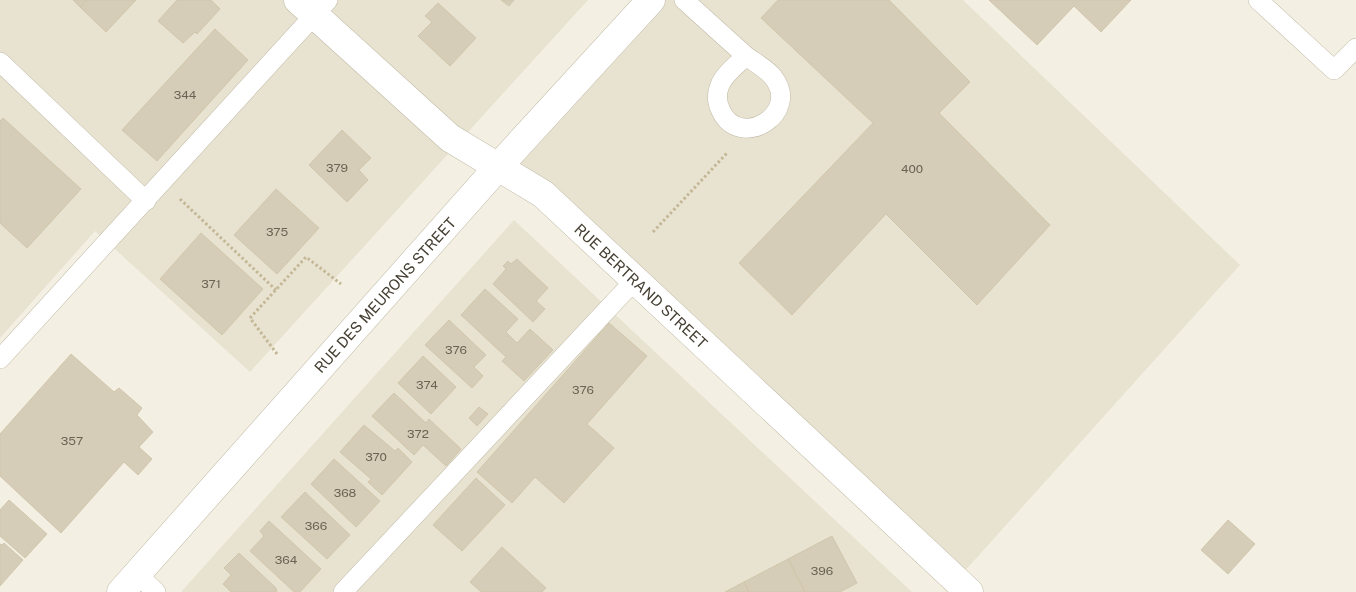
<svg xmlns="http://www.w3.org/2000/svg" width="1356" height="592" viewBox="0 0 1356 592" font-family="'Public Sans',sans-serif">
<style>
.residential{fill:#e8e3d1}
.building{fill:#d6cdb8;stroke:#d1c6ab}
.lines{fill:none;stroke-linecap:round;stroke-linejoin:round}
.service-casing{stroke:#c0b9a5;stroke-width:20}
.minor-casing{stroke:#c0b9a5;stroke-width:29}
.tertiary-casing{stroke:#c0b9a5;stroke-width:29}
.path{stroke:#c3b795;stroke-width:3;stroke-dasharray:2.5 2.5;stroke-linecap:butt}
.service{stroke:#fff;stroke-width:19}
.minor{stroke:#fff;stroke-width:28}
.tertiary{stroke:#fff;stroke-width:28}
.labels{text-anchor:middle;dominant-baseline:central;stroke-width:5;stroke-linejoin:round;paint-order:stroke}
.number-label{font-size:12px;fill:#6a6354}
.street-label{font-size:15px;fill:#464033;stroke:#fff}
</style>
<rect width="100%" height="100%" fill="#f3f0e3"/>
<path class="residential" d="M0,0H588L250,372L95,231L0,338Z
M662,0H963L1240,265L963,573L511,164Z
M514,220L912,592H181Z"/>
<path class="building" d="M73,0H87L80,7Z
M87,0H136L106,32L80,7Z
M177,0H211L220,9L197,34L195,32L183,43L158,21Z
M501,0H514L509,6Z
M778,0H889L970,82L939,113L1050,225L977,305L886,214L792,315L739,263L873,123L761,18Z
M989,0H1131L1101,32L1074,6L1037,45Z
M438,3L476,38L450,66L418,36L432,22L425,16Z
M215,29L248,60L157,161L122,130Z
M3,118L81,189L27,248L0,223V121Z
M342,130L371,158L359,170L368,180L347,202L309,165Z
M276,189L319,228L277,274L234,235Z
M201,233L263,289L222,335L160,279Z
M517,259L548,288L536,301L545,309L533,322L493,284L506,269L503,266L508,261L511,264Z
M485,289L518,319L506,332L517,343L530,329L553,350L524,381L502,361L506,357L461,315Z
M449,320L486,355L474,367L483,376L472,388L425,345Z
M609,323L647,356L587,424L614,448L564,503L535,477L512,503L477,472Z
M71,354L114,392L119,388L142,408L137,415L153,432L139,447L152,459L138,475L124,462L61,533L0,476V434Z
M423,356L456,387L431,414L398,383Z
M394,393L426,423L429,419L461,449L446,466L423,445L414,455L372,416Z
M479,407L488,414L477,426L469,418Z
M364,425L395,451L398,448L412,462L382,495L368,482L371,479L340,452Z
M334,459L380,501L356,527L311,484Z
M476,478L505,505L462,551L433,525Z
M305,492L350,535L327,559L281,517Z
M9,500L47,534L25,558L0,536V510Z
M1228,520L1255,544L1228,574L1201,550Z
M269,521L321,569L300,592H294L250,551L264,536L260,531Z
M832,536L857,583L840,592H805L788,559Z
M4,543L23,560L0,586V544L2,545Z
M502,547L546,588L542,592H481L470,582Z
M239,553L276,588L277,592H231L223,584L231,575L224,568Z
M788,559L805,592H749L744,582Z
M744,582L749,592H725Z"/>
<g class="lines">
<defs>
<path id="service" d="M684,0L746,56
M1258,0L1334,70L1356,48
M746,56C754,62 767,69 773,77C802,113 740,151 721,111C717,103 716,94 720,85C724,74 738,64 746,56Z
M0,62L146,201
M0,359L328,0
M137,574L156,592
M343,592L635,280"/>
<path id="minor" d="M298,0L450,138L543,194L969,592"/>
<path id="tertiary" d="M121,592L498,167L651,0"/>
</defs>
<use href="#service" class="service-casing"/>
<use href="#minor" class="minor-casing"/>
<use href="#tertiary" class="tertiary-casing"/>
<path class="path" d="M180,199L276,290
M653,232L728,152
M277,354L250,318L306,257L341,284"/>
<use href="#service" class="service"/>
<use href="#minor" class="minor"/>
<use href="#tertiary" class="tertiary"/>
</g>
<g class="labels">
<g class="number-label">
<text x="185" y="95">344</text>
<text x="337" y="168">379</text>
<text x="912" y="169">400</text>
<text x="277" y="232">375</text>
<text x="211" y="284">371</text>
<text x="456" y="350">376</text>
<text x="427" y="385">374</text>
<text x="583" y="390">376</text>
<text x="418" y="434">372</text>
<text x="72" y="441">357</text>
<text x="376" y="457">370</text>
<text x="345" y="493">368</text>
<text x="316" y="526">366</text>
<text x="286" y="560">364</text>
<text x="822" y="571">396</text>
</g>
<g class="street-label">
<text transform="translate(641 286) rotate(43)">RUE BERTRAND STREET</text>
<text transform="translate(385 295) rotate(-48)">RUE DES MEURONS STREET</text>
</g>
</g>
</svg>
